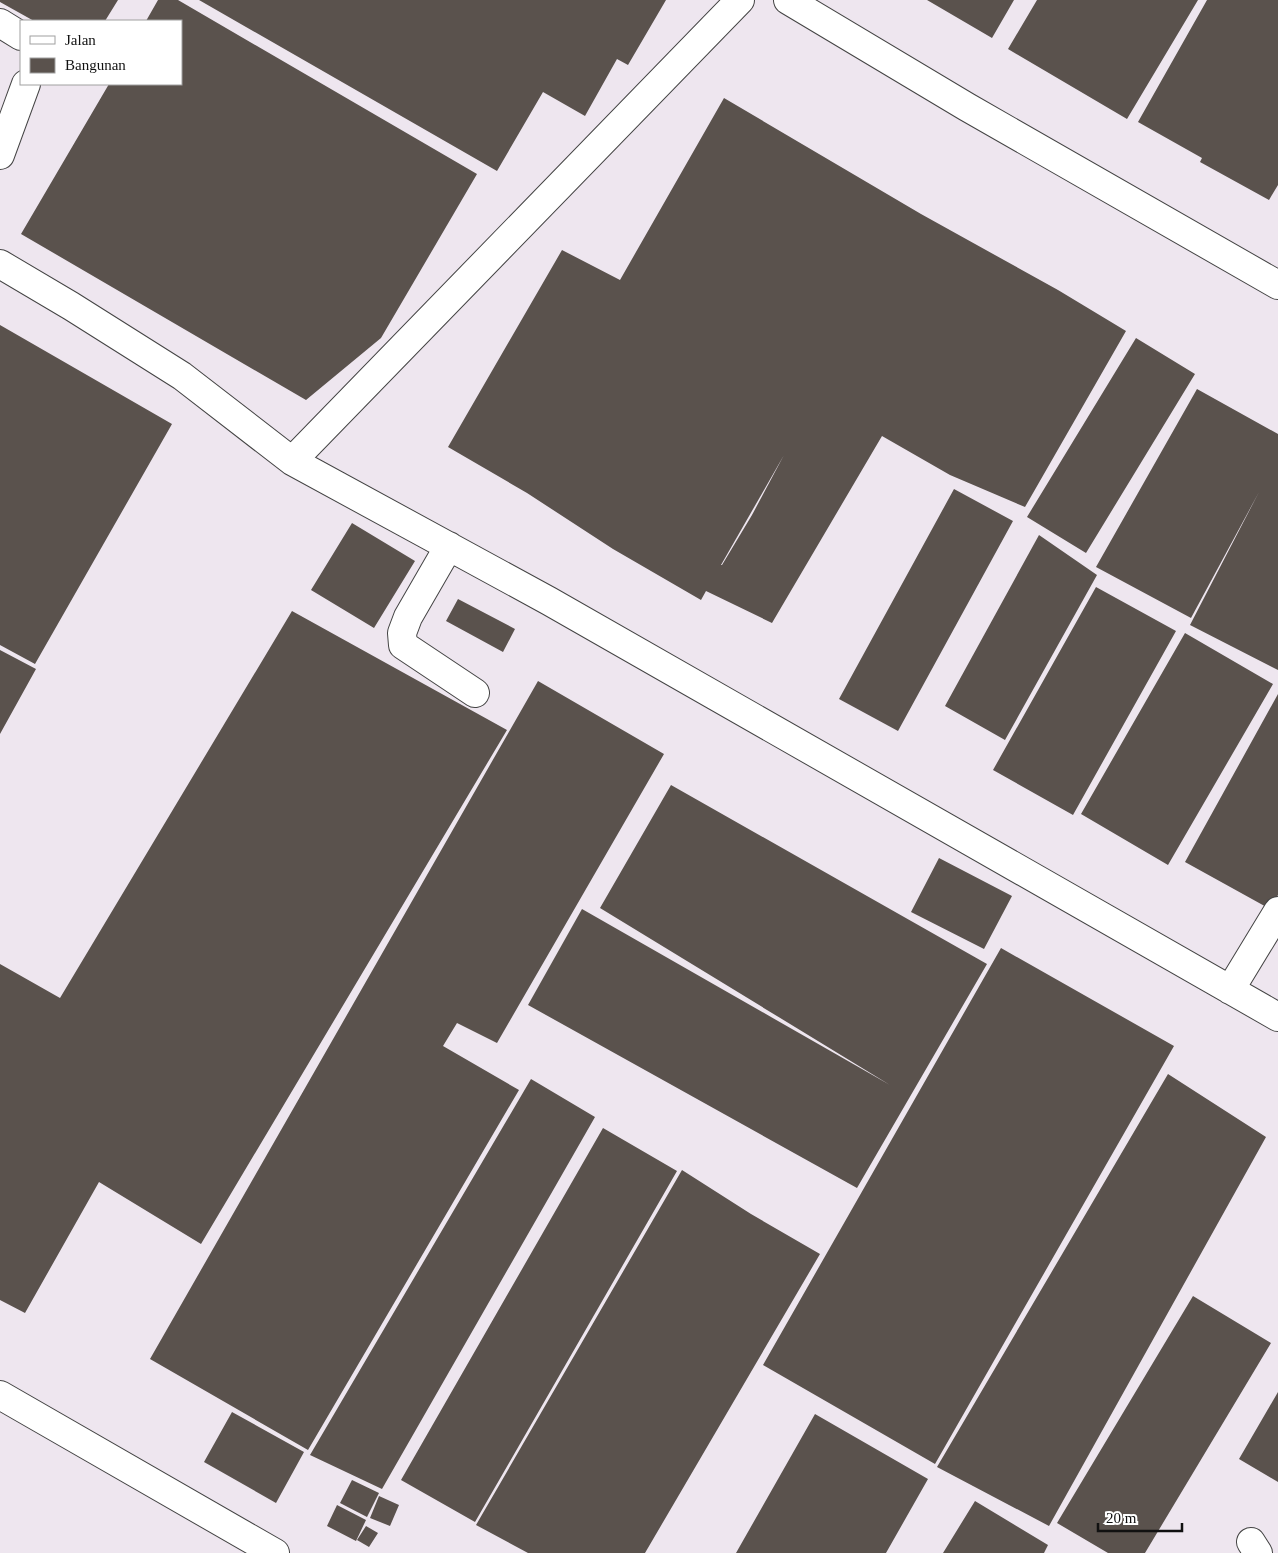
<svg xmlns="http://www.w3.org/2000/svg" width="1278" height="1553" viewBox="0 0 1278 1553" font-family="Georgia,serif">
<style>
.industrial{fill:#eee6ef;fill-rule:evenodd}
.building{fill:#5a524d;fill-rule:evenodd}
.lines{fill:none;stroke-linecap:round;stroke-linejoin:round}
.minor-casing{stroke:#444;stroke-width:30}
.minor{stroke:#fff;stroke-width:28}
</style>
<rect width="100%" height="100%" fill="#fffdf5"/>
<path class="industrial" d="M0,0H1278V1553H0ZM21,21H181V84H21Z"/>
<path class="building" d="M0,0H118L105,21H34L0,2Z
M158,0H178L477,174L381,338L306,400L21,234L109,84H181V21H146Z
M199,0H666L628,65L617,59L585,116L543,92L497,171Z
M927,0H1014L992,38Z
M1037,0H1198L1127,119L1008,49Z
M1207,0H1278V185L1269,200L1200,162L1202,158L1138,122Z
M724,98L921,214L1058,290L1126,331L1025,507L950,475L882,436L772,623L706,591L701,600L613,549L527,493L448,447L562,250L620,280ZM784,455L752,515L722,565H721Z
M0,325L172,424L35,664L0,645Z
M1136,338L1195,374L1086,553L1027,517Z
M1197,389L1278,434V670L1190,625L1259,492L1191,618L1096,567Z
M954,489L1013,521L898,731L839,699Z
M352,523L415,561L374,628L311,590Z
M1039,535L1097,575L1005,740L945,706Z
M1096,587L1176,631L1073,815L993,770Z
M458,599L515,629L503,652L446,621Z
M292,611L507,730L201,1244L99,1182L25,1313L0,1300V964L60,998Z
M1185,633L1273,684L1168,865L1081,814Z
M0,650L36,669L0,734Z
M538,681L664,754L497,1043L457,1023L443,1046L519,1090L308,1450L150,1359Z
M1278,694V895L1270,909L1185,862Z
M671,785L987,964L857,1188L528,1005L582,909L890,1085L600,908Z
M939,858L1012,896L984,949L911,912Z
M1001,948L1174,1046L935,1464L763,1365Z
M1168,1074L1266,1137L1049,1526L937,1467Z
M531,1079L595,1117L382,1489L310,1455Z
M603,1128L677,1171L475,1522L401,1480Z
M682,1170L751,1214L820,1254L645,1553H528L476,1525Z
M1193,1296L1271,1343L1145,1553H1108L1057,1523Z
M1278,1392V1482L1239,1459Z
M232,1412L304,1452L276,1503L204,1462Z
M815,1414L928,1479L886,1553H736Z
M352,1480L379,1493L367,1517L340,1503Z
M379,1496L399,1505L390,1526L370,1518Z
M975,1501L1048,1545L1044,1553H943Z
M337,1505L366,1520L356,1541L327,1526Z
M366,1526L378,1533L369,1547L357,1540Z"/>
<g class="lines">
<defs>
<path id="minor" d="M788,0L967,107L1278,285
M0,23L21,36
M0,155L26,84
M0,264L71,306L182,376L292,461L549,601L1278,1017
M292,461L740,0
M449,546L408,617L402,633L403,645L475,693
M1230,990L1278,911
M0,1395L275,1553
M1251,1542L1258,1553"/>
</defs>
<use href="#minor" class="minor-casing"/>
<use href="#minor" class="minor"/>
</g>
<rect x="20" y="20" width="162" height="65" fill="#ffffff" stroke="#a0a0a0"/>
<rect x="30" y="36" width="25" height="8" fill="#ffffff" stroke="#a0a0a0"/>
<text x="65" y="45" font-size="15" fill="#111111">Jalan</text>
<rect x="30" y="58" width="25" height="15" fill="#5a524d" stroke="#a0a0a0"/>
<text x="65" y="70" font-size="15" fill="#111111">Bangunan</text>
<path d="M1098 1523v8h84v-8" fill="none" stroke="#111111" stroke-width="2.5"/>
<text x="1106" y="1523" font-size="15" fill="#111111" stroke="#ffffff" stroke-width="4" paint-order="stroke">20 m</text>
</svg>
